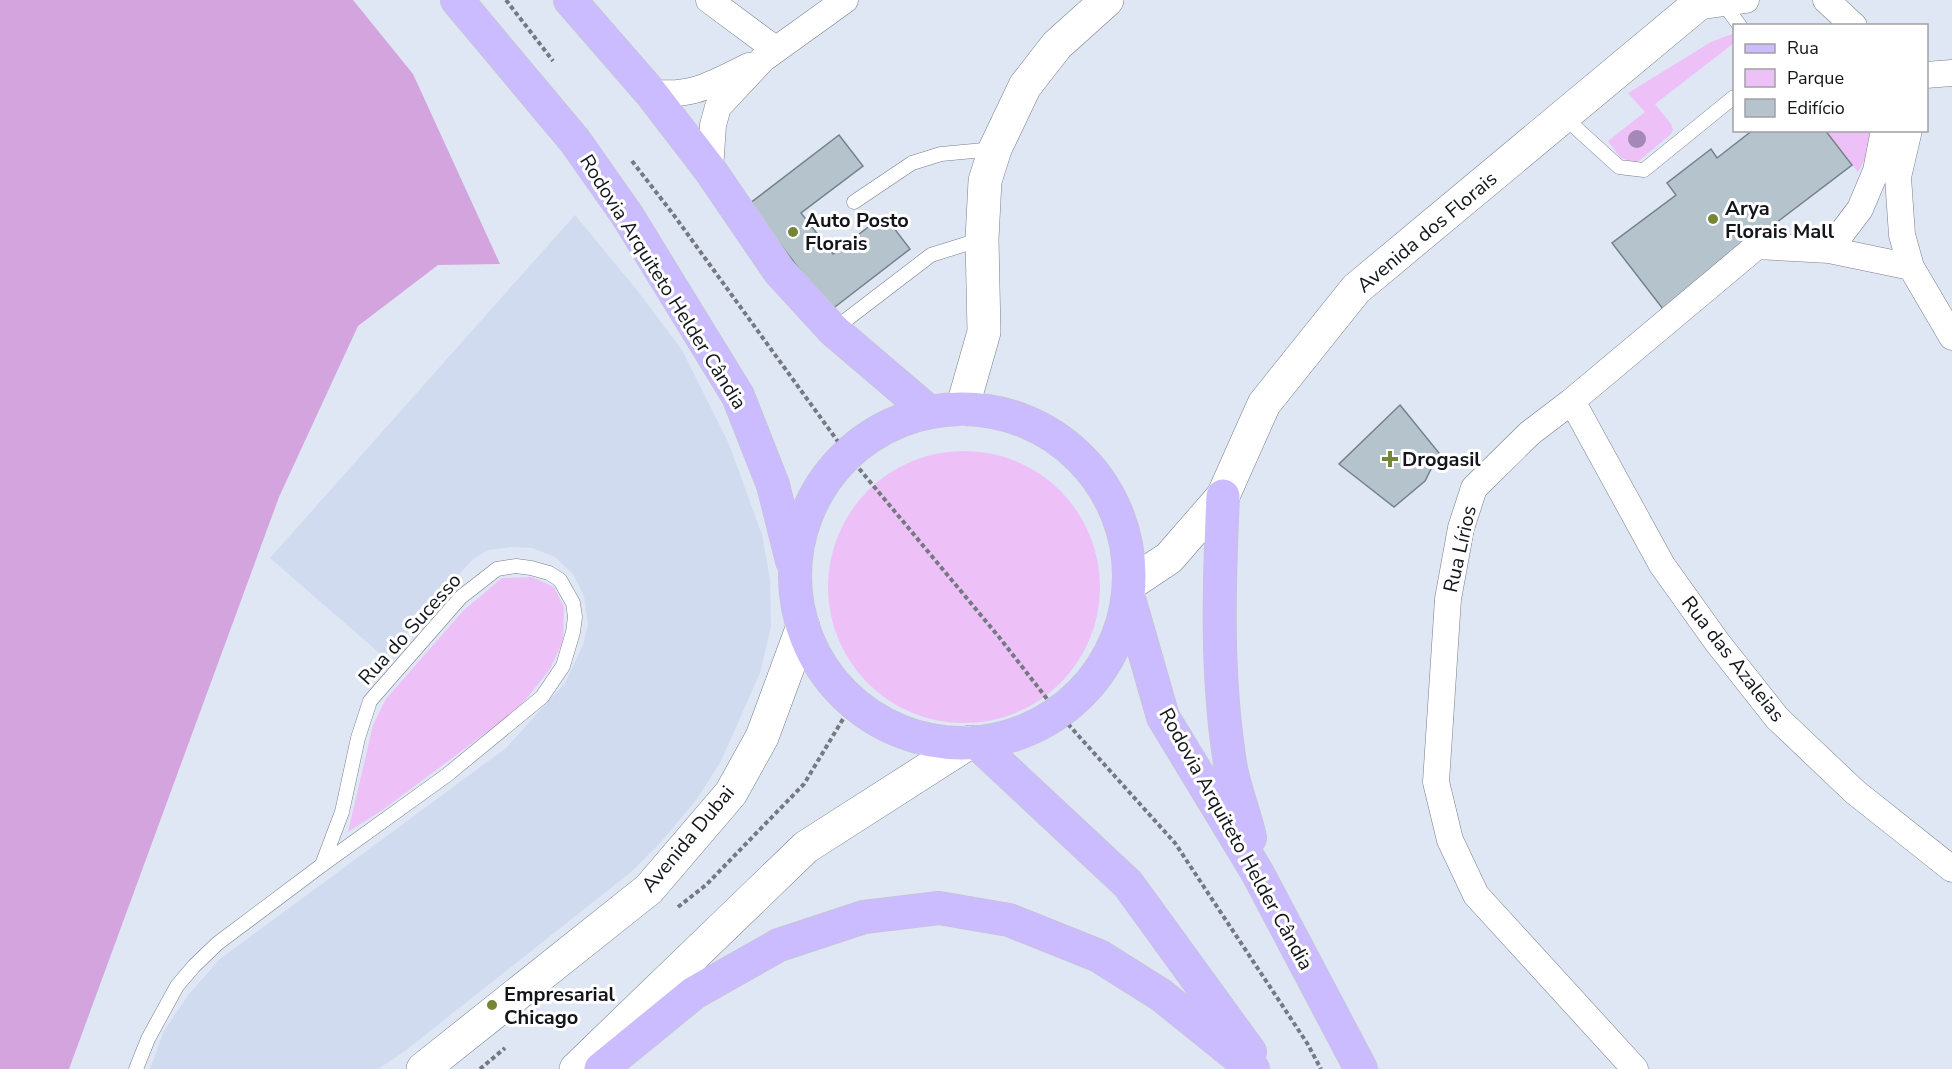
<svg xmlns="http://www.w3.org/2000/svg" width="1952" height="1069" viewBox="0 0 1952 1069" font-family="'Nunito Sans',sans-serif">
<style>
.built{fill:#d1dbf0}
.green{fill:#edc1f7}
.forest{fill:#d4a4df}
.building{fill:#b4c3cc;stroke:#75828b;stroke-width:1.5}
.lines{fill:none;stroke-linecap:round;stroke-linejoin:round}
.service-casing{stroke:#787f8b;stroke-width:15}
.minor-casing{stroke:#787f8b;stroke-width:27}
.tertiary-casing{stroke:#787f8b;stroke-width:34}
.primary-casing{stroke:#c6c7c8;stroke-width:34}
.path{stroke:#757982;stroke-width:4;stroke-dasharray:4.5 3;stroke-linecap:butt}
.service{stroke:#fff;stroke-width:14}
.minor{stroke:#fff;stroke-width:26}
.tertiary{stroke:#fff;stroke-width:33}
.primary{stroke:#cabcfe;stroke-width:33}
.tree{fill:#a588b5}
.poi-dot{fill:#738737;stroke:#fff;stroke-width:2}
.labels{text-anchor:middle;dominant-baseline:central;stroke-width:6;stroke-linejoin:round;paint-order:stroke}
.poi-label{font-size:20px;font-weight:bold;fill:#13151a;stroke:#fff;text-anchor:start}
.street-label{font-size:20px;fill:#13151a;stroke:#fff}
</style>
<rect width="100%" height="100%" fill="#dfe6f4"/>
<path class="built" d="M575,215L636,289L682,350L729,444L762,535L770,580L771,627L760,673L721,761L697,799L660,843L631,872L405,1051L378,1069H150L164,1031L189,994L220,959L506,748L565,683L583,645L588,624L584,596L573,574L555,557L532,548L511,547L488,550L473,559L384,657L270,558Z"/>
<path class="green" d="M1732,34H1734V43L1655,104L1671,124L1673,129L1671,134L1640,160L1634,163L1620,157L1608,141L1645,112L1628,93L1711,42Z
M1825,131H1871L1870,150L1858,172Z
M828 587a136 136 0 1 1 272 0a136 136 0 1 1-272 0Z
M532,577L554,587L564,607L563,641L550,669L519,708L384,809L348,832L373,725L386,699L463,611L502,578Z"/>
<path class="forest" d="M0,0H353L413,74L500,264L438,265L358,326L279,497L69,1069H0Z"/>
<path class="building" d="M1753,130H1825L1852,165L1663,309L1612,243L1676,195L1667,183L1711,149L1717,158Z
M839,135L863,166L801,213L833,254L884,215L910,249L831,310L749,204Z
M1400,405L1439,453L1425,481L1394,507L1339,464Z"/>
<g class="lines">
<defs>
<path id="service" d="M1723,3L1740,26
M1564,117L1619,167L1644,170L1734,97
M854,202L912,163L941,154L995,149
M833,330L931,255L982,239
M136,1069L148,1039L177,986L194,966L218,943L322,865L447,775L542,697L563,666L573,632L575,617L573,603L560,580L549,573L531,568L516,566L497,569L461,597L370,701L358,738L342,812L322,865"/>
<path id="minor" d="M709,0L775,49
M1826,0L1854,26
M1696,7L1746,0
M1926,75L1952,73
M650,92C692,98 712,84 749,66
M1909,130L1898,177L1902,235L1911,267L1952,337
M710,170L713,125L718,107L763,59L845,0
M1829,250L1860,209L1876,171L1884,130
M1572,401L1662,565L1717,642L1777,718L1855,792L1952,869
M1635,1069L1476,895L1450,840L1436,782L1448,599L1461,528L1474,488L1530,433L1572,401L1757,246L1829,250L1911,267"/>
<path id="tertiary" d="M962,409L984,332L982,239L985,181L995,149L1025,86L1057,45L1107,0
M1130,584L1169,558L1223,496L1264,404L1356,289L1703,0
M423,1069L649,889L731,793L762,737L803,626
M576,1069L806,847L970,742"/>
<path id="primary" d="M457,0L575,141L627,215L738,396L773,485L792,561
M570,0L650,92L710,170L779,271L833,330L928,411
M795 576a167 167 0 1 1 334 0a167 167 0 1 1-334 0Z
M1223,496C1219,585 1216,674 1230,763C1234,789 1245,813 1250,838
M1130,602L1163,717L1257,872L1361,1069
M976,742L1128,884L1250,1052
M601,1069L694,993L779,945L864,917L939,908L1009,920L1099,956L1161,995L1253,1069"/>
</defs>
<use href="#service" class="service-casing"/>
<use href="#minor" class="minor-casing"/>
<use href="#tertiary" class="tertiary-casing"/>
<use href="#primary" class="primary-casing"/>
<path class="path" d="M506,0L553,61
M632,161L673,214L847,454L999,637L1058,713L1175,843L1307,1043L1321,1069
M678,907L706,885L804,784L852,704
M480,1069L505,1048"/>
<use href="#service" class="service"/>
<use href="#minor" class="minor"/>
<use href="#tertiary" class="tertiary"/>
<use href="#primary" class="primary"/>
</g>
<circle class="tree" cx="1637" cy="139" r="9"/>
<g class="poi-dot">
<circle cx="1713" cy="219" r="6"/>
<circle cx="793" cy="232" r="6"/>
<path d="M1387 450h6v6h6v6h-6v6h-6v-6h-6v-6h6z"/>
<circle cx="492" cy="1005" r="6"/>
</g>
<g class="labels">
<g class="poi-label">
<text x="1725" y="208">Arya<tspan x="1725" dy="23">Florais Mall</tspan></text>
<text x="805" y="220">Auto Posto<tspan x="805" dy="23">Florais</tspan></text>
<text x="1402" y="459">Drogasil</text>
<text x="504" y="994">Empresarial<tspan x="504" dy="23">Chicago</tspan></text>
</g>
<g class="street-label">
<text transform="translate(1427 232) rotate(-40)">Avenida dos Florais</text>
<text transform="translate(663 282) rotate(58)">Rodovia Arquiteto Helder Cândia</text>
<text transform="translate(1460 549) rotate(-77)">Rua Lírios</text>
<text transform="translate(410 629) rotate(-48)">Rua do Sucesso</text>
<text transform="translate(1733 659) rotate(52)">Rua das Azaleias</text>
<text transform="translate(688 839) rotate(-50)">Avenida Dubai</text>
<text transform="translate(1236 839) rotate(61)">Rodovia Arquiteto Helder Cândia</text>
</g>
</g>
<rect x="1733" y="24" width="195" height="108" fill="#ffffff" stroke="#a1a1a3" stroke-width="1.5"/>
<rect x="1745" y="44" width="30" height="9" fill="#cabcfe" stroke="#a1a1a3" stroke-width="1.5"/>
<text x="1787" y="54" font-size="18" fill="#13151a">Rua</text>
<rect x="1745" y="69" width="30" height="18" fill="#edc1f7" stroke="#a1a1a3" stroke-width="1.5"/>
<text x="1787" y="84" font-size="18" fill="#13151a">Parque</text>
<rect x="1745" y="99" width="30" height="18" fill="#b4c3cc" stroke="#a1a1a3" stroke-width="1.5"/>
<text x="1787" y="114" font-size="18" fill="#13151a">Edifício</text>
</svg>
